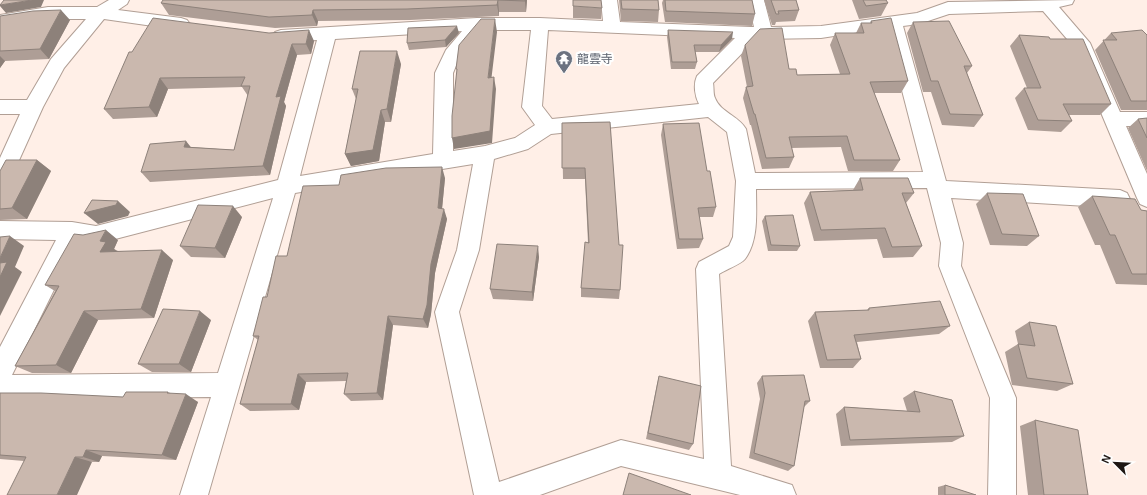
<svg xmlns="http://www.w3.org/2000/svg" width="1147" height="495" viewBox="0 0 1147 495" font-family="Helvetica,'Noto Sans JP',sans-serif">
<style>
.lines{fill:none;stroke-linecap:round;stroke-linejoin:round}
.street-casing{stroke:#b19f95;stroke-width:2}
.street{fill:#fff;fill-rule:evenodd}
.wall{fill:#ae9e96}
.shaded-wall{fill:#8d817a}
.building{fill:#cab8ae;stroke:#8d817a}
.labels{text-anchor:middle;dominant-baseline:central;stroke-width:4;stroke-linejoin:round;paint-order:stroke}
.worship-label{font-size:12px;fill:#5b616d;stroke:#fff;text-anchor:start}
</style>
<rect width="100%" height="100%" fill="#ffefe7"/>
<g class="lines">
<defs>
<path id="street" d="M109,0H129L127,4L118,10L181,18L187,20L190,24L187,28L181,30L104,19L64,68L43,107L7,187L0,189V158L20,114H0V100H27L51,59L86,19H48L0,27V15L48,7H97Z
M601,0H617L620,22L751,27H754L748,0H764L771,27L821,26L917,13L948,2L1074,0L1072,4L1059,7L1090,43L1120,112H1147V126H1126L1147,174V207L1140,204L1137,198L1073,46L1043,11L949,14L919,24L903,26L946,181L1120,190L1127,193L1130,199L1127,205L1120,208L951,198L963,243L961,266L1016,398V495H988L990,398L939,266L941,243L927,188L756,189C756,212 759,240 745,259C741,264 725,270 719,274L731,466L792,485L796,495H740L621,466L540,495H474L435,312L457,250L473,164L295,193L208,495H180L211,397L0,399V347L56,240L0,239V221L72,222L96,226L278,180L317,40L281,42L275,40L272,36L275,32L281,30L477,18H540L603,21ZM886,28L923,172L755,173L746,129C739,116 720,112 715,98C713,94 714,88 713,83L756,39L821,38ZM482,30H531L522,107L535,125L515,138L485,146L453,151V73L460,56ZM548,30L735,38L697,76C693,85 695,96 699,104L552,119L542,106ZM462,31L446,50L435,73L433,154L300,176L335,39ZM708,117L727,132L736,181L733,237L729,246L699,262L696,269L704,459L621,440L499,482L459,312L479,250L494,159L528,149L551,134ZM273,198L218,373L12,375L78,241L96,244Z"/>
</defs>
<use href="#street" class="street-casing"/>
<use href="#street" class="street"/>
</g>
<path class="wall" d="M527,0L526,12H499V16L410,20L318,21L317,26L275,28L169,15L161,3Z
M619,0H658L659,10L658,22L621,21Z
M663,0H752L755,14L752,26L665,22L662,3Z
M764,0H796L799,10L795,21L776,22L775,25H772Z
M852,0H886L888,3L881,16L859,19Z
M573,6L602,8L601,19L573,18Z
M0,16L70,20L49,59L5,61L0,68Z
M871,21L908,81L901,93H874L900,160L893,171H848L841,147L791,148L794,157L789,168L762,169L751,125H750L743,98L746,87H747L741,56L745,45L789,69L797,75L840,74L830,45L835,33H856L861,23H870Z
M913,22L972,66L967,73L983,115L974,127L942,125L931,92H923L907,33Z
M668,30L732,39L719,52H695L697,62L695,69H671L667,37Z
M459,33L446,47L409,50L407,43Z
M1111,33L1147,35V110H1121L1095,50Z
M1019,35L1050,39L1111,104L1100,115H1069L1072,121L1061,132L1028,130L1015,98L1024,88H1027L1010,46Z
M314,41L311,54L297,55L284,102L286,106L270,175L150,182L141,172L191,147L234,150L248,96L242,87L168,89L157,117L113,119L104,109L132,52Z
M401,64L391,122H385L379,161L351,166L345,154L356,99L352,89Z
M1147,118V171L1128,128L1138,119Z
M610,122L620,290L619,299L581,297V288L588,243L585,179H563L562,123Z
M663,124L707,171L716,207L713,217H699L703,239L699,248L677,249L661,135Z
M37,160L51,171L27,219L0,220V171Z
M445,178L442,209L447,219L435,273L431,314L428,328L393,325L383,400L351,401L344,394L346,381L306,382L299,410L250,411L240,404L258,340L253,336L267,297L287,256L339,185Z
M860,178L914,193L906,203L922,246L913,257L883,258L877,239L814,241L804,203L810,192L853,190Z
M987,193L1039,236L1027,246L990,245L976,204Z
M1092,196L1141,210L1147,211V285L1116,284L1100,245H1095L1078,207Z
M765,216L800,246L797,251H768L762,221Z
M242,217L225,258L191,257L180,246Z
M118,240L114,249L118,251L173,260L154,318L98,320L71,373H32L15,366L55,291L45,285Z
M539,257L533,301L493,299L490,289Z
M869,308L950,326L939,334L857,342L861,359L853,368H820L808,321L815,312L867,310Z
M211,320L191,372H152L138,364Z
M1029,322L1073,384L1057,391L1012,385L1005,352L1018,344L1015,331Z
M659,376L693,444L689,450L646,439L657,384Z
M762,376L810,401L804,407L794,466L788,471L749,458L760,399L757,383Z
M914,391L964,436L952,442L841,446L836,414L844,407L907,411L903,398Z
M168,392L172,394L198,402L176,460L102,456L99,462L24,461L0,459V393L123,397Z
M1035,420L1088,495H1028L1020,426Z
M945,485L976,495H938V487Z"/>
<path class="shaded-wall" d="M32,0H44L41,7L6,13L0,6V5Z
M498,0L499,12V16L497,5Z
M525,0H527L526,12L525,1Z
M61,10L70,20L49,59L40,49Z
M313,10L318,21L317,26L312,15Z
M495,19L497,32L490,90L488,78Z
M457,26L459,33L446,47L445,40Z
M309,30L314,41L311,54L306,44Z
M733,32L732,39L719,52L721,45Z
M292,44L297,55L284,102L286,106L270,175L263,166L276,97Z
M397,51L401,64L391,122L387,109Z
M0,56L5,61L0,68Z
M494,77L496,89L492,143L454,149L452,138Z
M160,78L168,89L157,117L149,107Z
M381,110L385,122L379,161L351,166L345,154Z
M186,141L194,151L184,147Z
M37,160L51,171L27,219L12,208Z
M442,167L445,178L441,219L438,208Z
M118,201L130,212L128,216L98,224L84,213Z
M233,206L242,217L225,258L215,248Z
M444,209L447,219L435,273L431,314L428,328L423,319L431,264Z
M106,230L118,240L114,249L118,252H100V241Z
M10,236L24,246L15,267L22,272L0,316V258Z
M538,246L539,257L533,301L532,292Z
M162,250L173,260L154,318L141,309Z
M84,311L98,320L71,373L56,365Z
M200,311L211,320L191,372L179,364Z
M388,316L393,325L383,400L377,393Z
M298,374L306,382L299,410L291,404Z
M186,394L198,402L176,460L162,455Z
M86,450L102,456L99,462L83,457Z
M75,457L92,462L77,495H57Z"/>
<path class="building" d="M4,0H32L0,5Z
M163,0H525V1L498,0L497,5L407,9L313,10L312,15L269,17L161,3Z
M573,0H601L602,8L573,6Z
M621,0H658L659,10L622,9Z
M665,0H752L755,14L666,11Z
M771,0H796L799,10L778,11L779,14H776Z
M863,0H886L888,3L866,6Z
M61,10L40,49L0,51V16L33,11Z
M153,18L269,33L309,30L306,44H292L276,97L281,96L263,166L141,172L150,144L186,141L184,147L234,150L250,86H241L245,77L160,78L149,107L104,109L129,52H132Z
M891,18L908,81L870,82L900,160H854L847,136L789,137L794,157L766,158L755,114H754L746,87L753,86L745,45L760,29L782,28L789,69H796L797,75L850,74L835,33H864L861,23H872L871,21Z
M481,19H495L488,78L494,77L490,131L452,138V116L457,69H456L459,45Z
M949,21L972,66H964L983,115L950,114L938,81H931L913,22Z
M457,26L445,40L407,43L408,28Z
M668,30L733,32L721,45H694L697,62H672Z
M1142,30L1147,35V101H1131L1103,40H1117L1111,33Z
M1019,35L1049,37L1050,39H1083L1111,104H1063L1072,121L1038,120L1024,88H1041Z
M360,51H397L387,109L381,110L373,150L345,154L358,89H352Z
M1147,118V138L1138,119Z
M610,122L619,245H623L620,290L581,288L585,242L589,243L585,168H562V123Z
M699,123L707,171H710L716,207L698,208L703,239H679L663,124Z
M6,160H37L12,208L0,209V171Z
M442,167L438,208L444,209L431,264L427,305L423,319L388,316L377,393L344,394L348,373L298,374L291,404H240L259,336H253L263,297H267L276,256H287L303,186L339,185L341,175L386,168Z
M860,178H908L914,193H902L922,246L892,247L885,228L821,230L810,192L863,190Z
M987,193L1023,194L1039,236L1002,234Z
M1092,196L1135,199L1141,210L1147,211V274H1132L1115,235H1110Z
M92,200L118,201L116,205L84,213Z
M198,205L233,206L215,248L180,246Z
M793,215L800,246L771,245L765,216Z
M106,230L100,241L106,242L100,252L162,250L141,309L84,311L56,365L15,366L59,286L45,285L74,234L83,235Z
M10,236L0,258V237Z
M497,244L538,246L532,292L490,289Z
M7,262L0,277V263Z
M940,301L950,326L854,335L861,359L827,360L815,312L869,310V308Z
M163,309L200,311L179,364H138Z
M1029,322L1056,326L1073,384L1027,378L1018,344L1035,346Z
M804,375L810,401H805L794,466L754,453L765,393L762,376Z
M659,376L701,386L693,444L648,433Z
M914,391L952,400L964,436L850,440L844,407L920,412Z
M126,392H168L167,393L186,394L162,455L86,450L83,457H75L57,495H7L26,457L0,455V393H41L123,397Z
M1035,420L1078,430L1088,495H1044Z
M629,473L691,495H623Z
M945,485L976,495H945Z"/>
<defs>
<symbol id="temple-pin" viewBox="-11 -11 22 30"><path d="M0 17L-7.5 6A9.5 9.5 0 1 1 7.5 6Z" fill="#6b7280" stroke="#fff"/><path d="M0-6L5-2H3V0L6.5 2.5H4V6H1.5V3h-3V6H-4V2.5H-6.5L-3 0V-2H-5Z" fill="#fff"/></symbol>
</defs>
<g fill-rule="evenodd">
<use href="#temple-pin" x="554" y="49" width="20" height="27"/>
</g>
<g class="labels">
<g class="worship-label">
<text x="577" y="59">龍雲寺</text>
</g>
</g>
<g transform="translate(1115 463) rotate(294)" stroke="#ffffff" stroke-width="3" paint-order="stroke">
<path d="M0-3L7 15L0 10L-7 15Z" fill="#1e1714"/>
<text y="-6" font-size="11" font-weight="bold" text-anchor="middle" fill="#1e1714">N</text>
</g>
</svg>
